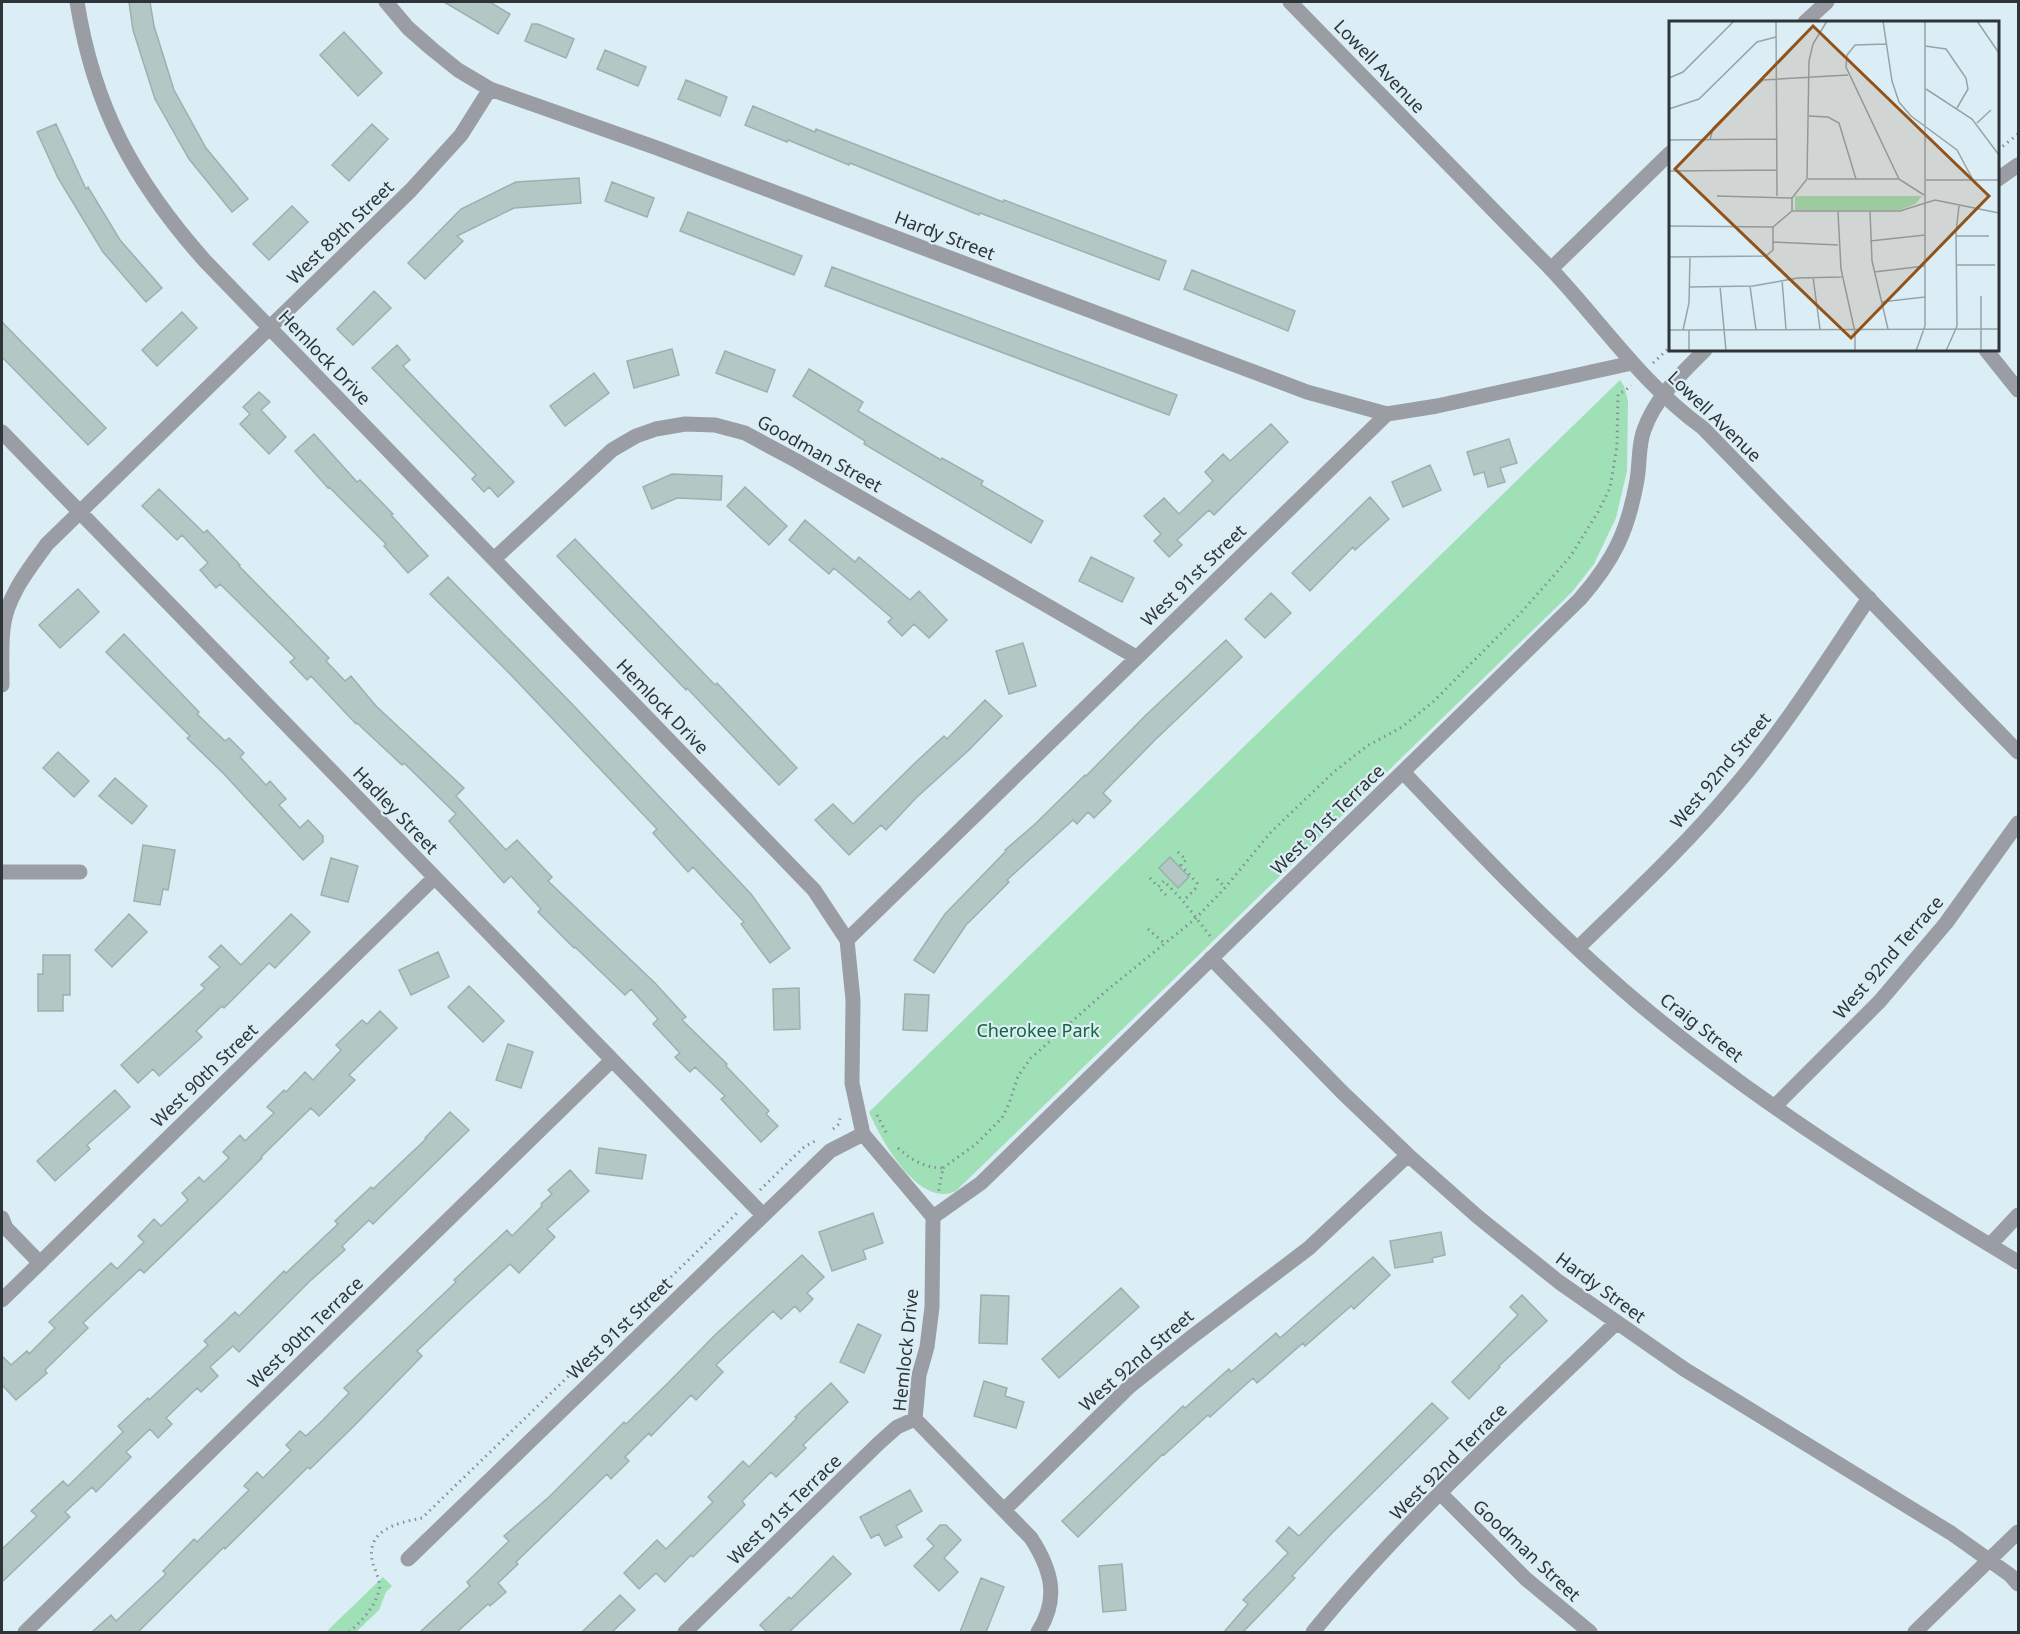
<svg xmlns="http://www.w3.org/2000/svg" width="2020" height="1634" viewBox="0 0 2020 1634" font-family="'Noto Sans',sans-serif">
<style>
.green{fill:#9fe0b7}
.building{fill:#b3c7c5;stroke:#9db0af;stroke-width:1.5}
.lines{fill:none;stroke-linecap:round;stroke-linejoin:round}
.path{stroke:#839095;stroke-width:3;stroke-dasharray:1.5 4.5;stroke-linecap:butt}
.minor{stroke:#9a9ea4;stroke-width:15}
.tertiary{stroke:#9a9ea4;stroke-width:15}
.labels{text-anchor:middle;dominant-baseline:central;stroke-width:4.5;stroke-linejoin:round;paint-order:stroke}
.street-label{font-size:18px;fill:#2e3538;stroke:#dceef5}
.park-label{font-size:18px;fill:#15643d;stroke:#dceef5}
.inset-road{fill:none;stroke:#96a4a9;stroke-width:1.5}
.view{fill:#915319;fill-opacity:0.15;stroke:#915319;stroke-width:3}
.inset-edge{fill:none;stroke:#2e3538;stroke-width:3}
</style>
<rect width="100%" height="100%" fill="#dceef5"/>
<path class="green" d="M1620,380L1624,386L1628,401L1627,471L1616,518L1594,564L1572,592L956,1191C919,1209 881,1140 869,1112Z
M383,1577L392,1586L386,1592L379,1610L356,1632H326Z"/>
<path class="building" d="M129,2H150L154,26L174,90L206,148L248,199L232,212L189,159L155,99L133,30Z
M444,2H490L510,14L498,34Z
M532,24H538L574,39L566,58L525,41Z
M344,32L382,73L358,96L320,55Z
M605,50L646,67L638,86L597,69Z
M686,80L727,97L720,116L678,99Z
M753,106L815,132L816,129L1003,202L1004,200L1166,261L1159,280L980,213L979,215L850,163L849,165L788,140L787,142L745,125Z
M56,124L86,189L88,187L120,240L162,288L146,302L103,252L58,178L37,132Z
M372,124L388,139L349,181L332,165Z
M579,178L581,203L514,208L457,236L463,241L425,279L408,263L461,209L516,182Z
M612,182L654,198L647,217L605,201Z
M292,206L308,222L269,260L253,244Z
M688,212L802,256L794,275L680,231Z
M832,267L1177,395L1169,415L825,286Z
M1192,270L1295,311L1288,331L1184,289Z
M374,291L391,308L353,345L337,329Z
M182,312L197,328L157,366L142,350Z
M2,322L106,428L88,445L2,357Z
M397,345L410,360L403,366L514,482L498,497L489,487L484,492L472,479L476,475L372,368Z
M672,349L679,375L634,388L627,361Z
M725,351L775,370L767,392L716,373Z
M809,369L863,402L858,411L941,460L942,458L983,481L981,485L1043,521L1031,543L864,444L865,441L793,396Z
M594,373L609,393L565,426L550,406Z
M259,392L270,402L261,410L286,437L269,454L240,424L250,414L243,407Z
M1271,424L1288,442L1214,515L1209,510L1177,540L1182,545L1169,557L1154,541L1161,534L1144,516L1164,498L1179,514L1213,481L1205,472L1223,454L1230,461Z
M314,434L357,482L360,480L393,514L391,515L428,556L408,573L384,546L386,544L329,487L328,488L295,451Z
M1509,439L1517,463L1500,468L1505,482L1488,487L1484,472L1474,475L1467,452Z
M1430,465L1441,490L1403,507L1392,482Z
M672,474L722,476L721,500L677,498L652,509L643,487Z
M745,487L787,526L769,545L727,506Z
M159,489L204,533L207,530L240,565L239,566L329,658L326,661L345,681L351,676L376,706L464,788L456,796L506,850L517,840L552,877L548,881L655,983L686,1017L682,1020L727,1064L726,1066L769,1111L766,1114L778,1126L761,1142L721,1099L725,1096L695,1067L690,1072L675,1057L680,1053L653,1024L658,1019L631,989L625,995L575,947L574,948L538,912L541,909L511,876L504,883L449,821L456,814L404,763L402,765L357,723L356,724L311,676L307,680L290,662L295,658L220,584L216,588L200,570L208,563L182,535L177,540L142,506Z
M1370,497L1389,519L1355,550L1353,547L1310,591L1292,573Z
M805,520L855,562L859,557L910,600L919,591L947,620L929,638L914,624L902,636L888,622L892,618L834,568L829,574L789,540Z
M575,539L715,685L717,683L797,768L779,785L687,688L686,690L557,556Z
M1091,557L1134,578L1122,602L1079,581Z
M448,577L574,706L751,894L790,948L770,963L741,924L744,922L693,867L688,872L653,833L657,829L511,675L430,594Z
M78,589L99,612L60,648L39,625Z
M1271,593L1291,613L1265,638L1245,619Z
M124,634L199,712L197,714L225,741L229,738L244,753L240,757L266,785L270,781L286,799L279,805L300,828L308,820L323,836V842L303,860L224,774L187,738L190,736L106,652Z
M1226,640L1242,657L1155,740L1103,793L1111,801L1094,818L1088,812L1077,824L1073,820L1007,880L1009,882L966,925L934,973L914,960L945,914L1006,851L1005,850L1034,825L1085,775L1086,776L1145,716Z
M1023,643L1036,686L1009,694L996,651Z
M985,700L1002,716L969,750L917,797L886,830L881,825L849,855L815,820L833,804L853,824L916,762L944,736L947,739Z
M58,752L89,781L74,797L43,768Z
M115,778L147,806L132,824L99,796Z
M143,845L175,850L168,890L163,889L160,905L134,901Z
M1170,857L1189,877L1178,888L1159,868Z
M331,858L358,866L348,902L321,895Z
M129,914L147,932L112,967L95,950Z
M291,914L310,932L275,968L269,963L224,1008L222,1006L196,1031L202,1037L159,1076L153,1069L138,1083L121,1065L205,988L201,985L220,967L209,957L221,945L241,965Z
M438,952L449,977L411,995L399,970Z
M43,955H70V995H63V1011H38V974H43Z
M469,986L504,1021L483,1042L448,1007Z
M799,988L800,1029L774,1030L773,989Z
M905,994L929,995L927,1031L903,1030Z
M380,1011L397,1028L349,1075L355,1080L319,1116L311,1108L261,1157L262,1158L221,1199L144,1273L140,1269L83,1323L88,1328L45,1370L47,1373L16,1400L2,1385V1356L11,1365L27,1351L29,1354L55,1328L49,1322L111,1263L117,1269L144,1242L138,1236L154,1219L161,1226L188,1200L182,1193L199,1177L204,1182L229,1158L223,1152L240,1135L245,1141L274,1113L267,1107L284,1090L286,1092L305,1072L313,1080L341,1050L336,1045L362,1020L367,1024Z
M508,1044L533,1052L521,1088L496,1080Z
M115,1090L130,1107L87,1145L90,1149L55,1181L37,1161Z
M450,1112L469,1130L373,1224L369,1220L342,1246L345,1250L310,1281L239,1352L233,1346L210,1367L218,1376L201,1392L197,1388L166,1418L172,1424L158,1438L150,1429L126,1452L131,1457L96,1492L92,1487L65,1512L70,1517L2,1582V1549L37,1516L31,1511L63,1481L68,1486L123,1432L118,1426L148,1398L149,1400L208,1345L204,1341L235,1312L239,1316L284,1271L286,1273L338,1224L335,1221L371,1187L373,1189L426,1139L425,1138Z
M599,1148L646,1155L642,1179L596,1173Z
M570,1170L589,1191L547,1229L555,1237L519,1273L510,1264L461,1309L417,1351L422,1356L353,1427L310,1469L308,1467L225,1549L224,1547L138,1632H92L111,1615L116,1621L166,1574L163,1571L194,1539L197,1542L249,1490L244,1486L257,1472L263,1478L291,1450L286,1445L300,1431L306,1436L323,1420L349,1393L344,1388L456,1282L454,1280L507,1230L512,1236L542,1206L541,1204L552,1194L548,1190Z
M873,1213L883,1243L863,1250L866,1259L832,1271L819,1232Z
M1441,1232L1445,1255L1432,1258L1433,1262L1395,1268L1390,1241Z
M802,1255L824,1277L807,1293L813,1299L800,1312L795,1306L781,1319L773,1311L716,1365L723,1372L696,1400L691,1395L651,1436L649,1433L625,1457L629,1461L611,1479L607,1474L516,1562L518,1564L498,1583L506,1592L490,1606L488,1604L457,1632H420L470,1586L467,1582L509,1541L504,1536L549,1497L624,1422L626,1424L668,1383L716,1334Z
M1373,1257L1390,1275L1354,1309L1351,1306L1305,1346L1303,1343L1257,1383L1253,1378L1210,1417L1208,1415L1164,1455L1163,1454L1078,1537L1062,1521L1183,1406L1185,1408L1229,1369L1231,1372L1276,1333L1280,1338Z
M1121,1288L1139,1307L1059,1378L1042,1359Z
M981,1295L1009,1296L1007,1344L979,1343Z
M1522,1295L1547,1321L1499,1366L1500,1367L1469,1399L1452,1382L1518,1315L1510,1307Z
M858,1324L881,1335L864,1373L840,1362Z
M984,1381L1007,1388L1005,1396L1024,1402L1016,1428L974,1416Z
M831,1383L848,1402L803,1445L806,1448L776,1477L771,1472L742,1501L745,1505L693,1557L691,1555L665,1582L656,1573L639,1589L624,1573L657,1540L666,1549L713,1502L708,1497L743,1461L749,1467L797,1418L795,1417Z
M1432,1403L1448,1418L1332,1533L1292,1576L1295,1578L1243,1632H1224L1248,1604L1243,1600L1288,1553L1276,1541L1289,1527L1299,1536Z
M910,1490L922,1511L896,1526L902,1537L885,1546L879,1534L871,1538L860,1517Z
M940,1525H946L961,1540L944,1558L958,1572L939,1591L914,1566L934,1546L927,1539Z
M833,1556L851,1574L789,1632H767L760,1625L789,1597L791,1599Z
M1122,1564L1126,1610L1103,1612L1099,1566Z
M981,1578L1004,1587L986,1632H960Z
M620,1595L635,1610L612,1632H582Z"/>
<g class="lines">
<path class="path" d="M1998,150L2018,134
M1653,363L1670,347
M1178,852L1186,860L1181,865L1197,883L1196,888L1183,901
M1150,878L1158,887
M1217,879L1225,887
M1166,895L1158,887L1164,881L1183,901L1210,936
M1148,929L1165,944
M877,1115L888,1136
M833,1129L839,1124L840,1118H844
M898,1148C911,1160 925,1168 943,1168L938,1194
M943,1168L976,1144L1002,1118L1009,1104L1018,1076L1031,1058L1106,991L1195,919L1224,889L1271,832L1335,771L1367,746L1402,727L1434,701L1518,616L1570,557L1598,512L1610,488L1617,446L1618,394L1625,391L1631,385
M760,1190L804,1147L815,1141
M349,1632C362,1621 374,1608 379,1591C381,1583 376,1572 373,1564C364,1530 397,1523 422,1518L738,1212"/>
<path class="minor" d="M77,2C94,108 134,181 205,261L814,890L847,940L853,1000L852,1083L863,1134L933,1217L932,1307L927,1347L919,1375L915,1419L1031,1538C1051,1569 1060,1598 1038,1632
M386,2L408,28L432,49L458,70L490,89L657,148L1307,392L1387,414
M1805,22L1827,2
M1998,179L2018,165
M1551,269L1670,153
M1986,350L2018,390
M2,432L763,1215
M494,559L612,450L636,436L656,429L685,424L715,425L745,433L797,461L1136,657
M2,685C2,667 1,648 3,629C6,597 29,569 47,544L411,190L461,135L490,89
M1403,772C1478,851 1553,930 1636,1001C1754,1101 1887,1183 2018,1262
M2,872H80
M847,940L1387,414L1437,406L1632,363
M1578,948C1630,897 1684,847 1731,791C1783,731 1825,663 1869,598
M1211,958L1343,1093L1408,1155L1478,1217L1559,1282L1684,1369L1951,1533L2010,1575L2018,1584
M1775,1106L1880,1001L1946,923L2018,823
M933,1217L981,1183L1580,599C1614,560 1628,531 1637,480C1640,463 1638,446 1644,430C1655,398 1682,373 1705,350
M2,1218L6,1228L40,1263
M1990,1245L2018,1215
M2,1300L434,878
M1441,1494L1526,1579L1590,1632
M1004,1510L1129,1387L1189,1339L1309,1248L1408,1155
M408,1559L830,1151L863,1134
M25,1632L612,1060
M685,1632L879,1443L897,1427L915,1419
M1313,1632C1404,1520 1513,1423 1616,1323
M1915,1632L2018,1532"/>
<path class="tertiary" d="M1290,2L1551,269C1601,322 1643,385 1703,428L2018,752"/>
</g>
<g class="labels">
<g class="street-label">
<text transform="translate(1380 66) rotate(46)">Lowell Avenue</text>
<text transform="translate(340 232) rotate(-44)">West 89th Street</text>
<text transform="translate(945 235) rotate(21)">Hardy Street</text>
<text transform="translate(325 357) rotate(46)">Hemlock Drive</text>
<text transform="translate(1715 416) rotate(44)">Lowell Avenue</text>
<text transform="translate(820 453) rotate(29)">Goodman Street</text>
<text transform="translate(1193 575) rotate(-44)">West 91st Street</text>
<text transform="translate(663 706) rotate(46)">Hemlock Drive</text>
<text transform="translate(1720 770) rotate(-50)">West 92nd Street</text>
<text transform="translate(396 810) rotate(46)">Hadley Street</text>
<text transform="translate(1327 819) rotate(-44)">West 91st Terrace</text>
<text transform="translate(1888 957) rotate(-49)">West 92nd Terrace</text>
<text transform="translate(1702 1027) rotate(38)">Craig Street</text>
<text transform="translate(204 1075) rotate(-44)">West 90th Street</text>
<text transform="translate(1601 1287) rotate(36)">Hardy Street</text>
<text transform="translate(619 1328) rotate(-44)">West 91st Street</text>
<text transform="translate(305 1332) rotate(-44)">West 90th Terrace</text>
<text transform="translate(905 1350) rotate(-84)">Hemlock Drive</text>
<text transform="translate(1136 1360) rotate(-41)">West 92nd Street</text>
<text transform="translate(1448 1461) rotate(-45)">West 92nd Terrace</text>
<text transform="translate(784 1509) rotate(-44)">West 91st Terrace</text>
<text transform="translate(1527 1550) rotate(43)">Goodman Street</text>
</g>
<g class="park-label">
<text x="1038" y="1030">Cherokee Park</text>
</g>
</g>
<g transform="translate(1669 21)">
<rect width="330" height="330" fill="#dceef5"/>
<path d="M126,175H253L246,183L231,189H126Z" fill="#9fe0b7"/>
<path class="inset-road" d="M107,0L108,175M214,0L223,60L230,81L242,95L288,129L304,159M308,0L330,32M217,23L186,24L178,34L177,46L230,158M256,25L277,28L297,57L299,68L288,87M0,57L14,51L65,0M257,68L303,98L330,134M0,88L30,78L88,21L107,16M140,95L159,96L170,102L187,158M308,102L322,89M0,119L108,118M41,119L44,107L94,59L179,54M0,150L108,149M139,158H230L255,174M257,159H330M48,175L123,177M123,190H231L266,179L330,192M201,190L203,240L219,308M169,191L172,248L186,311V330M0,205L104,206M104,206L123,190V177L138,158L140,40L144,23L158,0M287,215H320M201,220L256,214M104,221L169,224M0,236L97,235L104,229V206M288,244H326M205,251L256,245M144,256L151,308M113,259L117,308M51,265L57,330M81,265L87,309M21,266L84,265L129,257L173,256M312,275V330M212,281L256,276M0,309L330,308M14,309L20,282L21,235M20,309V330M247,330L256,305V0M277,330L288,305L287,211L290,185"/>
<path class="view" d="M144,5L320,175L182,317L6,148Z"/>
<rect width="330" height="330" class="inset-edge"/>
</g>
<rect width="2020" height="1634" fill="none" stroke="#2e3538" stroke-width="6"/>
</svg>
